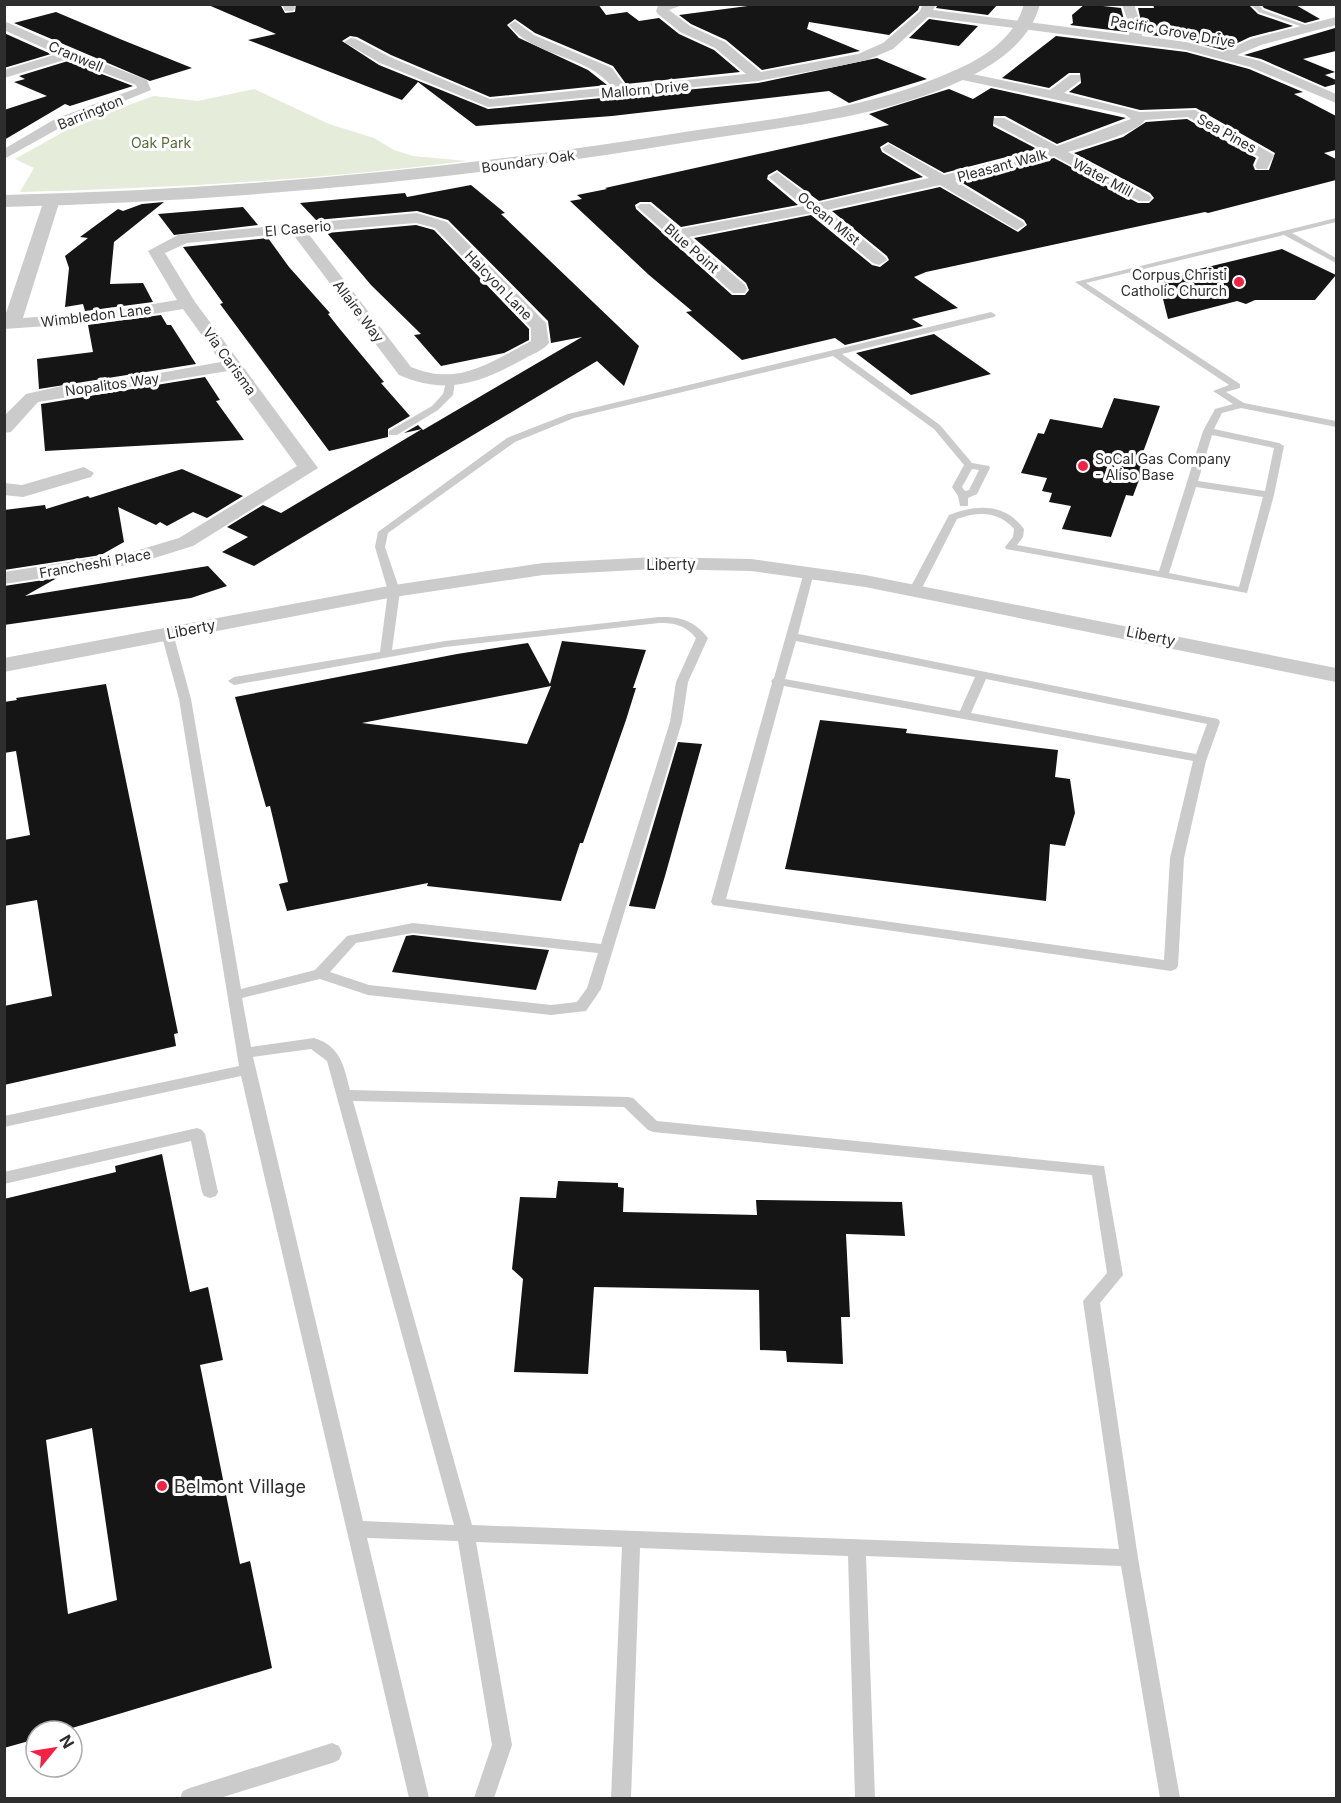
<svg xmlns="http://www.w3.org/2000/svg" width="1341" height="1803" viewBox="0 0 1341 1803" font-family="Inter,sans-serif">
<style>
.green{fill:#e5ecda}
.building{fill:#151515;fill-rule:evenodd}
.lines{fill:none;stroke-linecap:round;stroke-linejoin:round}
.service{fill:#cbcbcb;fill-rule:evenodd}
.minor{fill:#cbcbcb;fill-rule:evenodd}
.tertiary{fill:#cbcbcb;fill-rule:evenodd}
.poi-dot{fill:#f32143;stroke:#fff;stroke-width:2}
.labels{text-anchor:middle;dominant-baseline:central;stroke-width:6;stroke-linejoin:round;paint-order:stroke}
.far-street-label{font-size:14px;fill:#2e2e2e;stroke:#fff}
.far-park-label{font-size:14px;fill:#556d37;stroke:#fff}
.far-poi-label{font-size:14px;fill:#2e2e2e;stroke:#fff;text-anchor:end}
.street-label{font-size:15px;fill:#2e2e2e;stroke:#fff}
.near-poi-label{font-size:18px;fill:#2e2e2e;stroke:#fff;text-anchor:start}
</style>
<rect width="100%" height="100%" fill="#fff"/>
<path class="green" d="M254,89L329,124L374,138L394,150L413,156L467,161C319,180 169,188 20,192L34,168L15,159L83,121L154,96L198,101Z"/>
<path class="building" d="M206,4H280L285,13L295,12L296,4H598L606,15L627,12L639,21L659,18L679,34L714,50L740,72L626,84L613,66L535,33L515,19L507,25L519,38L588,70L607,85L490,97L391,55L357,37L350,36L342,41L379,65L488,109L758,83L877,58L927,79L849,103L829,91L612,116L476,126L418,82L402,100L248,40L276,34Z
M763,4H920L918,10L889,35L809,22L807,29L860,51L762,70L726,40L691,24L679,15Z
M938,4H998L988,15L936,8Z
M1085,4L1121,8L1127,32L1070,25L1073,23L1072,15Z
M1153,4H1248L1258,14L1293,26L1250,37L1223,50L1186,40L1144,34L1138,8H1154Z
M1261,4H1294L1320,19L1305,23L1264,8Z
M56,12L120,39L192,68L150,81L14,23Z
M929,19L978,26L959,46L909,38Z
M1335,28L1336,51L1303,59L1335,72L1325,75L1336,80V84L1325,87L1261,59L1244,55Z
M4,33L51,54L4,68Z
M1056,36L1186,52L1249,69L1303,92L1294,94L1336,116V150L1324,153L1336,159V180L1208,213L1205,212L926,272L914,277L958,308L912,319L923,326L845,345L835,338L742,360L686,312L692,311L649,275L570,201L582,199L577,195L607,189L605,188L889,125L869,114L949,89L973,99L991,88L1126,118L1057,144L1005,116H994L993,126L1037,149L944,173L888,142L880,147L882,152L923,177L819,201L777,170L768,175L767,179L798,205L681,227L651,202H640L635,205L636,209L732,295H745L749,290L746,283L694,238L811,215L872,265L880,267L889,260L887,256L832,211L940,187L1018,232L1027,225L1024,220L961,182L1054,158L1138,203H1149L1154,198L1150,193L1074,153L1123,137L1146,122L1187,119L1256,158L1253,165L1255,170H1269L1275,153L1196,108L1140,110L1069,92L1081,83L1080,73H1069L1049,88L1002,78Z
M68,61L133,86L70,106L65,104L4,140V110L47,96L14,82L25,79L19,76Z
M471,185L505,213L501,214L639,346L624,386L597,361L254,566L222,552L248,537L227,527L263,505L281,513L422,429L404,433L418,425L423,430L582,337L551,343L548,321L448,220L417,211L316,220L300,203L405,193L407,197Z
M164,202L114,242L110,284L143,283L153,302L85,311L83,304L65,307L69,268L65,256L88,238L80,237L118,209L123,211L142,204Z
M243,207L258,225L174,235L158,214Z
M416,225L434,230L529,329V340L504,353L441,366L414,335L421,334L371,285L327,233Z
M268,238L289,267L330,313L328,314L339,328L384,382L381,383L410,416L388,429V437L329,451L220,304L223,303L183,247Z
M1282,249L1336,275L1315,300H1255L1246,304L1237,301L1168,319L1158,279Z
M161,315L167,325H171L196,364L39,389L37,359L93,352L88,325Z
M934,334L991,374L911,395L856,353Z
M205,377L220,400L216,401L244,440L45,451L41,404Z
M1114,398L1160,406L1142,455L1148,456L1133,496L1126,495L1111,537L1062,529L1071,506L1049,502L1052,493L1042,491L1047,478L1021,473L1038,433L1044,434L1050,419L1102,428Z
M182,469L243,496L207,518L193,512L167,526L160,522L156,525L118,507L124,542L101,555L4,570V510L45,505L46,509L88,496L90,498Z
M208,566L227,586L191,598L4,625V586L57,578L25,596Z
M562,641L646,650L633,688H636L626,720L583,843H580L561,901L427,886L428,883L287,911L279,884L288,882L270,806L266,807L235,697L457,654L528,643L550,684ZM551,686L527,744L362,723Z
M106,684L178,1033L174,1034L176,1046L4,1085V1006L52,996L37,900L4,906V840L30,835L16,751L4,753V702L17,700L16,698Z
M820,720L907,729L906,733L1058,750L1055,777L1070,779L1075,813L1065,846L1050,844L1046,901L785,869Z
M678,742L702,744L665,876L655,909L629,906Z
M413,935L473,942L549,950L536,990L392,972L406,936Z
M162,1154L190,1292L208,1287L223,1360L200,1365L240,1564L250,1561L272,1668L62,1731H36V1739L4,1748V1199L116,1172L115,1166ZM92,1428L117,1600L68,1614L46,1440Z
M558,1181L618,1183V1187L624,1188L623,1212L757,1215L756,1200L902,1202L905,1236L846,1234L850,1317H841L843,1364L787,1362L786,1351L760,1350L759,1290L594,1287L588,1374L514,1372L523,1279L512,1269L520,1197L556,1198Z"/>
<g class="lines">
<path class="service" d="M1250,4H1258L1263,10L1314,28L1309,29L1259,12Z
M1336,218V222L1292,233L1336,258V263L1284,235L1086,283L1240,384V388L1226,392L1244,403L1336,421V427L1241,408L1222,413L1214,429L1279,443L1284,446L1274,495L1247,593L1006,549L1005,547L1013,537L1014,529C999,511 978,511 957,519L921,590L919,592H911L909,590L949,515C977,504 1005,503 1024,529L1023,537L1017,545L1159,571L1203,431L1215,409L1233,404L1213,391L1229,385L1075,282ZM1212,435L1274,448L1265,491L1198,481ZM1196,487L1263,497L1239,587L1169,573Z
M991,312L996,315L994,317L842,354L940,425L972,463L989,466L990,468L977,494L968,498V506H960L958,496L952,487L964,465L934,429L833,356L574,418L515,442L388,533L385,547L400,591L392,650L445,641L659,617C680,616 695,621 708,638L688,682L682,722L601,989L586,1011L551,1015L368,995L320,979L242,998L251,1047L314,1038C341,1046 344,1067 350,1090L628,1097L633,1098L657,1121L1104,1166L1123,1275L1100,1303L1138,1558L1180,1798H1160L1121,1566L866,1556L875,1798H855L848,1556L640,1548L631,1798H611L622,1547L476,1542L512,1745L494,1798H474L492,1745L458,1541L367,1538L429,1798H409L241,1076L4,1127V1116L239,1066L179,699L161,633L167,630L173,633L191,699L241,989L315,970L347,936L413,923L601,944L670,722L676,682L696,638C685,625 675,623 659,623L445,647L234,685L228,681L234,677L380,652L388,591L375,547L378,532L507,438L568,414ZM972,469L979,470L969,490L965,491L962,487ZM413,933L598,953L587,988L577,1002L551,1005L369,985L330,972L356,943ZM311,1049L327,1061L454,1525L363,1521L253,1057ZM353,1101L624,1107L648,1130L653,1132L1092,1175L1107,1273L1083,1301L1119,1549L472,1525Z
M447,379L455,381L453,395L438,410L397,435H389V431L432,406L443,394Z
M809,569L814,572L798,634L1218,719L1220,722L1206,761L1184,858L1178,966L1176,969L1171,971L713,905L711,902L772,683L771,681L774,678L804,572ZM796,641L975,677L960,711L785,679ZM986,679L1207,724L1196,754L971,713ZM784,686L1193,761L1170,858L1164,960L726,899Z
M197,1128L202,1130L205,1134L218,1192L216,1196L210,1198L204,1196L202,1192L191,1141L4,1184V1172Z
M332,1743L339,1746L342,1753L339,1760L332,1763L220,1798H180L183,1791L190,1788Z"/>
<path class="minor" d="M282,4H294L295,8L293,11H285Z
M659,4H685L669,10L690,26L725,42L761,72L858,54L883,43L920,11L923,4H936L933,10L1129,35L1130,28L1122,4H1134L1142,28V36L1186,42L1223,52L1251,39L1336,17V25L1261,45L1237,55L1260,61L1336,94V103L1250,67L1186,50L928,17L893,49L867,60L839,66L758,81L488,107L380,63L344,42L351,38L356,39L390,57L490,99L612,87C587,54 535,58 509,25L515,21L534,35L612,68L625,86L746,74L715,48L680,32L658,14L656,11Z
M4,21L74,52L147,80L151,90L65,125L4,159V149L55,119L137,88L136,85L68,59L4,78V70L57,54L4,30Z
M958,71L1050,90L1070,75H1080V81L1064,93L1140,112L1195,110L1274,155L1267,169H1257L1255,166L1259,157L1188,117L1145,120C1138,133 1085,147 1068,152L1149,195L1152,198L1149,201H1139L1054,156L955,181L1023,222L1025,225L1017,230L940,185L827,210L885,257L887,260L879,265L873,263L812,213L689,237L745,285L747,289L745,293H733L637,207L640,204H650L680,229L803,206L772,180L769,177L777,172L818,203L929,178L884,151L882,148L889,144L944,175L1043,150L994,124V118H1004L1057,146L1131,119L1124,114L953,78V72Z
M52,195L60,200L23,318L105,312L177,300L148,251L178,235L417,213L447,222L546,323L549,343C543,351 530,355 522,360C478,384 446,395 399,375L292,233L187,243L165,253L195,302L318,468L193,546L135,564L4,584V572L132,552L179,538L297,466L228,371L38,402L11,432L4,433V416L26,394L66,385L143,376L221,362L183,309L105,322L4,329V319L44,200ZM416,223L435,228L531,328V341C491,362 458,387 411,367L307,232Z
M84,467L94,473L91,477L23,497L4,495V483L22,485Z
M655,557L751,559L865,575L1336,668V682L865,587L751,571L655,569L543,575L394,597L4,672V658L394,585L543,563Z"/>
<path class="tertiary" d="M1024,4H1040C1031,38 1004,58 975,74C894,116 796,125 707,139C474,178 241,201 4,207V195C231,190 455,169 678,133C770,119 868,110 953,71C984,58 1015,38 1024,4Z"/>
</g>
<g class="poi-dot">
<circle cx="1239" cy="282" r="6"/>
<circle cx="1083" cy="466" r="6"/>
<circle cx="162" cy="1486" r="6"/>
</g>
<g class="labels">
<g class="far-street-label">
<text transform="translate(1173 31) rotate(10)">Pacific Grove Drive</text>
<text transform="translate(76 56) rotate(23)">Cranwell</text>
<text transform="translate(645 89) rotate(-5)">Mallorn Drive</text>
<text transform="translate(90 112) rotate(-22)">Barrington</text>
<text transform="translate(1227 133) rotate(29)">Sea Pines</text>
<text transform="translate(528 161) rotate(-8)">Boundary Oak</text>
<text transform="translate(1002 165) rotate(-15)">Pleasant Walk</text>
<text transform="translate(1103 177) rotate(28)">Water Mill</text>
<text transform="translate(829 218) rotate(39)">Ocean Mist</text>
<text transform="translate(298 228) rotate(-5)">El Caserio</text>
<text transform="translate(692 248) rotate(41)">Blue Point</text>
<text transform="translate(499 285) rotate(46)">Halcyon Lane</text>
<text transform="translate(359 311) rotate(53)">Allaire Way</text>
<text transform="translate(96 315) rotate(-7)">Wimbledon Lane</text>
<text transform="translate(230 361) rotate(54)">Via Carisma</text>
<text transform="translate(112 384) rotate(-8)">Nopalitos Way</text>
<text transform="translate(95 563) rotate(-10)">Francheshi Place</text>
</g>
<g class="far-park-label">
<text x="161" y="142">Oak Park</text>
</g>
<g class="far-poi-label">
<text x="1227" y="274">Corpus Christi<tspan x="1227" dy="16">Catholic Church</tspan></text>
<text x="1095" y="458" text-anchor="start">SoCal Gas Company<tspan x="1095" dy="16">- Aliso Base</tspan></text>
</g>
<g class="street-label">
<text x="671" y="564">Liberty</text>
<text transform="translate(191 629) rotate(-11)">Liberty</text>
<text transform="translate(1151 636) rotate(12)">Liberty</text>
</g>
<g class="near-poi-label">
<text x="174" y="1486">Belmont Village</text>
</g>
</g>
<rect width="1341" height="1803" fill="none" stroke="#2e2e2e" stroke-width="12"/>
<g transform="translate(54 1749) rotate(60)"><circle r="28" fill="#ffffff" stroke="#ababab" stroke-width="1.5"/>
<path d="M0-4.5L10 22L0 15L-10 22Z" fill="#f32143"/>
<text y="-9" font-size="16" font-weight="bold" text-anchor="middle" fill="#2e2e2e">N</text>
</g>
</svg>
